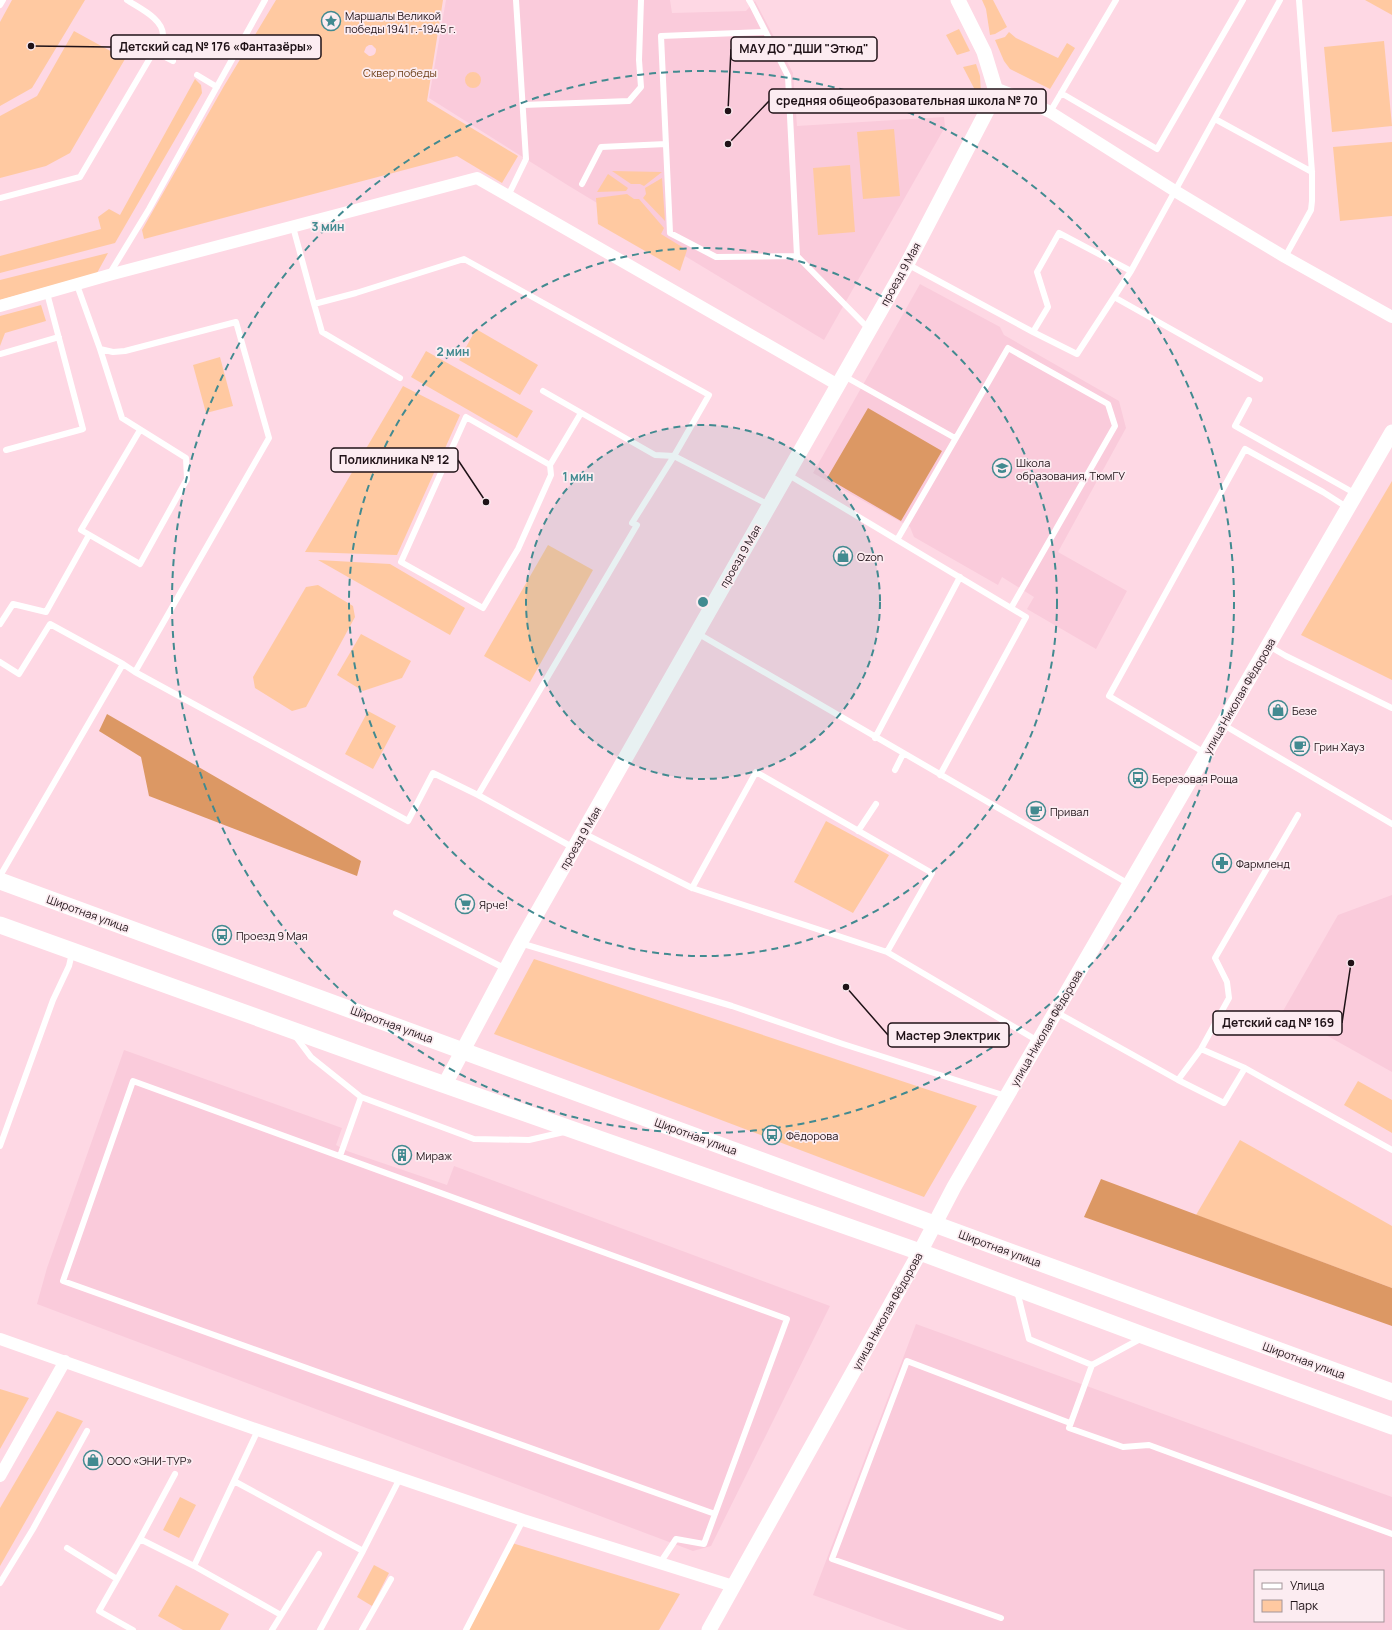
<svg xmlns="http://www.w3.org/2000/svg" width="1392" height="1630" viewBox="0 0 1392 1630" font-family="Manrope,sans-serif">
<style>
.built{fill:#facbdb;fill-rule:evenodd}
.green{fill:#ffc9a1;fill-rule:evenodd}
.forest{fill:#dc9864}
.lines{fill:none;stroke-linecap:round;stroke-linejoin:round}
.service{stroke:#fff;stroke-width:6}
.minor{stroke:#fff;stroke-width:12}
.tertiary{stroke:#fff;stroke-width:15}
.secondary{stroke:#fff;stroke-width:17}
.ring{fill:none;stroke:#428a90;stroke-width:2;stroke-dasharray:7 5}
.labels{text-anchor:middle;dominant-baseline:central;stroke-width:3.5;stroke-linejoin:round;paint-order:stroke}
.poi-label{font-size:11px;fill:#1f1217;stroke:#fcecf1;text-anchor:start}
.park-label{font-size:11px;fill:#6d401a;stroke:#fcecf1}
.street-label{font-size:11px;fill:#1f1217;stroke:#fcecf1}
.centre{fill:#428a90;stroke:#fcecf1;stroke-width:2}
.ring-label{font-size:12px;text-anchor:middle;font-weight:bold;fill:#428a90;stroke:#fcecf1;stroke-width:3.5;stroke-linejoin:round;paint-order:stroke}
.leader{fill:none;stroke:#1f1217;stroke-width:1.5}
.callout-dot{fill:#1f1217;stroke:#fcecf1;stroke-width:1.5}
.callout{fill:#fcecf1;stroke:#1f1217;stroke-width:1.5}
.callout-label{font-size:12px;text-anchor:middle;font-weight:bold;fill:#1f1217}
</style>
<rect width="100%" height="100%" fill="#fed8e4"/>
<path class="built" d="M446,0H670L672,13L746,11L755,1L793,73L797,126L944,117L945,127L824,340L569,186L429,98Z
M920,284L1000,327L1004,335L1119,401L1126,428L1058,552L1127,591L1096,649L1027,609L1034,597L1002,577L998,585L914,537L910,527L813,473Z
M1392,895V1072L1283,1011L1338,915Z
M124,1050L342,1128L336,1145L347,1151L447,1185L454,1166L830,1306L711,1546L693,1551L37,1304L47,1268Z
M916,1324L1392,1497V1630H908L813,1595ZM1255,1571H1383V1621H1255Z"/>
<path class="green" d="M12,0H85L32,88L0,106V22Z
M276,0H443L427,101L518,156L502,183L457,156L144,239L142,230L224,86ZM369,45H372L376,49C376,55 373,56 369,56L364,52L366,47Z
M982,0H993L1007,27L995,34L990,35L986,9Z
M1365,0H1392V15Z
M959,29L970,51L957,55L946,35Z
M74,31L125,59L70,153L46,166L0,178V116L37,96Z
M1009,32L1016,38L1058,58L1067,43L1075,48L1050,89L1010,69L1004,61L995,40L1005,37Z
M1384,41L1392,126L1332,132L1324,47Z
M976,64L980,76L981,94L976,92L963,67Z
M465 80a8 8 0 1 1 16 0a8 8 0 1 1-16 0Z
M195,79L201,85L202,93L115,243L0,273V256L101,229L98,217L109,209L120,215Z
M894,129L900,196L863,199L857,132Z
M1392,142V216L1340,221L1333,147Z
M850,165L855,232L818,235L813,168Z
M612,171L662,172L644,186L640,184H631Z
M608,174L628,188L626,191L597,192Z
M662,178L665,221L643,198L646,194L645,188Z
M627,194L634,199H639L664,228L661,234L687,250L680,271L598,224L596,198Z
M108,253L97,273L0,300V280Z
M41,305L46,321L5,333L0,346V316Z
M476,329L538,365L520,395L459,360Z
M426,351L533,411L517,438L411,377Z
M220,357L233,406L206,413L193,365Z
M403,386L460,415L397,555L305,552Z
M1392,481V680L1301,635Z
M548,545L593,570L530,682L484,656Z
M318,560L390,564L465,608L450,635Z
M318,585L353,606L355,617L306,707L292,711L255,688L253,677L306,587Z
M361,634L411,661L402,678L363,691L337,675Z
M368,711L396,726L373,769L345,754Z
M826,821L889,855L853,913L794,882Z
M534,959L977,1106L924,1197L494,1034Z
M1358,1081L1392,1100V1133L1344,1105Z
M1240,1140L1392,1226V1288L1196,1215Z
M0,1389L29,1398L0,1449Z
M57,1411L83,1421L0,1566V1508Z
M180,1497L196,1505L179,1538L163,1530Z
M512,1543L680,1594L659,1630H469Z
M374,1565L389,1573L372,1606L357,1597Z
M176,1585L229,1614L220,1630H183L158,1616Z"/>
<path class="forest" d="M868,408L942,451L901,521L827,478Z
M107,714L361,861L357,876L149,796L141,757L99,731Z
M1101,1179L1392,1288V1326L1084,1217Z"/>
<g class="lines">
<path class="service" d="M749,0L752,5L788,76L797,256L716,257L670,233L661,36L765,32
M0,5L3,0
M154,51L173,61
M197,75L217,87
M1061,93L1157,149L1243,0
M523,105L629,101L641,87L639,60L641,0
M1050,112L1116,0
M1215,119L1312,172
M582,184L601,147L666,144
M508,196L526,159L516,0
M0,198L80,177L163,36C164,19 139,8 127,0
M293,227L314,304L356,293L464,259L709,395L674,456L655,455L543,391
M797,256L869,329
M1285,257L1311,210L1312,201V172L1299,0
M907,264L1033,332L1048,307L1037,272L1059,233L1131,271
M110,273L149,209L265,0
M77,285L100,349L122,418L186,458L187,479L140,564L81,530L140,430
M1114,297L1260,379
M314,304L322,332L400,378
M1033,332L1077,354L1131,271L1280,0
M100,349L113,352L125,351L236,322L269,438L135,672
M0,354L59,337
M844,376L955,438
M1249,400L1235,426L1356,494
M6,450L83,429L47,293
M550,465L466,417L401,562L483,608L518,549L551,475L550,465L581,413
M787,474L1026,617L940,775
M897,540L1008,348L1108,404L1115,426L1011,608
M0,624L13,604L46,612L89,535
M697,633L1129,884
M1269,646L1286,656L1392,708
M0,662L19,674L50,624L123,664L135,672L408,821L433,773L478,795
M1222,724L1392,824
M875,738L960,577
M1205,753L1109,696L1245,449L1323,492L1348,508
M895,770L903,754
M858,831L876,804
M583,833L692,888L887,952L1038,1041
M574,848L478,795L637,525L632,523L674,456L769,505
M0,876L123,664
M692,888L756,772L932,873L887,952
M396,913L506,969
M520,943L732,1006L843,1044L1006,1096
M1056,1012L1178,1080L1224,1103L1245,1068L1392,1150
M296,1037L311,1057L361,1097L474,1139L529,1140L564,1132
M1201,1049L1245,1068
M1178,1080L1201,1049L1229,998L1227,982L1215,958L1298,815
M0,1146L53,1000L69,966L72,953
M340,1156L361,1097
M1017,1291L1029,1339L1092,1365L1142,1338
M1092,1365L1069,1428L1123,1447L1149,1445L1392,1534
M234,1481L258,1430
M140,1539L175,1474
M67,1548L117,1579
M660,1563L676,1539L704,1544L715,1514L787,1319L133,1081L63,1281L715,1514
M194,1566L281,1615
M0,1583L33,1529L87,1431
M1001,1618L832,1559L907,1361L1070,1423
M133,1630L99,1611L140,1539L194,1566L234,1481L363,1551
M272,1630L319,1554
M320,1630L363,1551L400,1478
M362,1630L391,1579
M466,1630L523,1520"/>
<path class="minor" d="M995,88L1021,98L1050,112L1175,191L1285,257L1392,317
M0,306L109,275L477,178L838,385
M0,1339L258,1430L523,1520L733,1586
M0,1476L65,1361"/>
<path class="tertiary" d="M445,1084L520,943L907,264L991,103L995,88L984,52L958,0
M709,1630L920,1252L954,1187L1392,432"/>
<path class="secondary" d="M0,881L1392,1392
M0,925L417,1075L920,1252L1145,1336L1392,1426"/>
</g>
<circle cx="703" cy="602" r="177" fill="#428a90" fill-opacity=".12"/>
<g class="ring">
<circle cx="703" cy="602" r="177"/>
<circle cx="703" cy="602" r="354"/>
<circle cx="703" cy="602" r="531"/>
</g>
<defs>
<symbol id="sight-ring" viewBox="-11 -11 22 22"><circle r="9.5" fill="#fcecf1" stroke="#428a90" stroke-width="1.5"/><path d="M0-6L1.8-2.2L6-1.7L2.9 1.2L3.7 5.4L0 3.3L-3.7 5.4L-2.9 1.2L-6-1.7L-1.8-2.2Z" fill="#428a90"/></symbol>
<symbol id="university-ring" viewBox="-11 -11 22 22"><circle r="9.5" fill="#fcecf1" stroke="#428a90" stroke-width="1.5"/><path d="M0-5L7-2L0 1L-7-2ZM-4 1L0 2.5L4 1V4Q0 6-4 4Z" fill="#428a90"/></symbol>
<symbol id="shop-ring" viewBox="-11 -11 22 22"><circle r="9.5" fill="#fcecf1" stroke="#428a90" stroke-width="1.5"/><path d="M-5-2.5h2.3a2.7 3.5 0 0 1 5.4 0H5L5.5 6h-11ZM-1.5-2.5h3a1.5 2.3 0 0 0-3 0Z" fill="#428a90"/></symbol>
<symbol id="cafe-ring" viewBox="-11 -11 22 22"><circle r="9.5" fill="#fcecf1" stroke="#428a90" stroke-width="1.5"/><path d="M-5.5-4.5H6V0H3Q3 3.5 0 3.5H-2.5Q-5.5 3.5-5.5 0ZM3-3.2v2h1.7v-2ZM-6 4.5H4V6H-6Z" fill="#428a90"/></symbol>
<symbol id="bus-ring" viewBox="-11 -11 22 22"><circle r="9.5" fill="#fcecf1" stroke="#428a90" stroke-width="1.5"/><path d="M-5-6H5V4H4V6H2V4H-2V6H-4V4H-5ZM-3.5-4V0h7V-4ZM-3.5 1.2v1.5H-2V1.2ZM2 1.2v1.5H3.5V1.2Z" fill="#428a90"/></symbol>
<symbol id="pharmacy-ring" viewBox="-11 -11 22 22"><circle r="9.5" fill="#fcecf1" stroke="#428a90" stroke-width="1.5"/><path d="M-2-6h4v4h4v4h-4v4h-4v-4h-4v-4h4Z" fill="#428a90"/></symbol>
<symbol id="supermarket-ring" viewBox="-11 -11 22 22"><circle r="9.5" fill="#fcecf1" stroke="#428a90" stroke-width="1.5"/><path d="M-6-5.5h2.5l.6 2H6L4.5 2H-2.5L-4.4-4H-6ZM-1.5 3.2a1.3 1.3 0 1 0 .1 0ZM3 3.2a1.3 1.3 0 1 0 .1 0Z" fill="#428a90"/></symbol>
<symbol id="building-ring" viewBox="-11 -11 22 22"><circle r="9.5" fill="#fcecf1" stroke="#428a90" stroke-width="1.5"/><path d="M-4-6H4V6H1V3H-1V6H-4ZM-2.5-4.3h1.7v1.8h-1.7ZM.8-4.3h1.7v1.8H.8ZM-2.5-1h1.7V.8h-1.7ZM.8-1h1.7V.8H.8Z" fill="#428a90"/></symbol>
</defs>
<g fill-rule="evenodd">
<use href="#sight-ring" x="320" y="10" width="22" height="22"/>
<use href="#university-ring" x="991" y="457" width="22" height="22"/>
<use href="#shop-ring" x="832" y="545" width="22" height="22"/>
<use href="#shop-ring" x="1267" y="699" width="22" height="22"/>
<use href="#cafe-ring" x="1289" y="735" width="22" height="22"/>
<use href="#bus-ring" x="1127" y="767" width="22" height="22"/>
<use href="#cafe-ring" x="1025" y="800" width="22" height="22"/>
<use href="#pharmacy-ring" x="1211" y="852" width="22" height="22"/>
<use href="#supermarket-ring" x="454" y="893" width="22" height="22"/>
<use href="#bus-ring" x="211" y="924" width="22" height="22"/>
<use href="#bus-ring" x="761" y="1124" width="22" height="22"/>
<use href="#building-ring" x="391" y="1144" width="22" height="22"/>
<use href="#shop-ring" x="82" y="1449" width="22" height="22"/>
</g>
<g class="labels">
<g class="poi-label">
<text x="345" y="15">Маршалы Великой<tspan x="345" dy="13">победы 1941 г.-1945 г.</tspan></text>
<text x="1016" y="462">Школа<tspan x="1016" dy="13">образования, ТюмГУ</tspan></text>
<text x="857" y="556">Ozon</text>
<text x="1292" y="710">Безе</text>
<text x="1314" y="746">Грин Хауз</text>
<text x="1152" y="778">Березовая Роща</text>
<text x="1050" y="811">Привал</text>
<text x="1236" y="863">Фармленд</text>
<text x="479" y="904">Ярче!</text>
<text x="236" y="935">Проезд 9 Мая</text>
<text x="786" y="1135">Фёдорова</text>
<text x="416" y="1155">Мираж</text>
<text x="107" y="1460">ООО «ЭНИ-ТУР»</text>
</g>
<g class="park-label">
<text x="400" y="72">Сквер победы</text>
</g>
<g class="street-label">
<text transform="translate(900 274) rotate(-61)">проезд 9 Мая</text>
<text transform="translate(740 556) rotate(-60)">проезд 9 Мая</text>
<text transform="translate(1239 696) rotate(-60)">улица Николая Фёдорова</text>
<text transform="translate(580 838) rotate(-60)">проезд 9 Мая</text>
<text transform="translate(88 913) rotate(20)">Широтная улица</text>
<text transform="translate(392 1024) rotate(20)">Широтная улица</text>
<text transform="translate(1046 1028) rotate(-60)">улица Николая Фёдорова</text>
<text transform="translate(696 1136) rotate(20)">Широтная улица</text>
<text transform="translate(1000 1248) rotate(20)">Широтная улица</text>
<text transform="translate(887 1311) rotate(-61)">улица Николая Фёдорова</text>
<text transform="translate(1304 1360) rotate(20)">Широтная улица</text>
</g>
</g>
<circle cx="703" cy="602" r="6" class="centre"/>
<g class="ring-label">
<text x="328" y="231">3 мин</text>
<text x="453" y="356">2 мин</text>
<text x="578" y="481">1 мин</text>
</g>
<path class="leader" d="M31 46L111 47M728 111L731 49M728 144L769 101M486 502L458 460M1351 963L1342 1023M846 987L888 1035"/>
<g class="callout-dot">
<circle cx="31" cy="46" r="4"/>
<circle cx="728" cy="111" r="4"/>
<circle cx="728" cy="144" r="4"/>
<circle cx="486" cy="502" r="4"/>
<circle cx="1351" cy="963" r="4"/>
<circle cx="846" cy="987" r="4"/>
</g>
<g class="callout">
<rect x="111" y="35" width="210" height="24" rx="4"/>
<rect x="731" y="37" width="146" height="24" rx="4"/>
<rect x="769" y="89" width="277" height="24" rx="4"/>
<rect x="331" y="448" width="127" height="24" rx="4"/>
<rect x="1213" y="1011" width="129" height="24" rx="4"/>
<rect x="888" y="1023" width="121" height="24" rx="4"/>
</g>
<g class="callout-label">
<text x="216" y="51">Детский сад № 176 «Фантазёры»</text>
<text x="804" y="53">МАУ ДО "ДШИ "Этюд"</text>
<text x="907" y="105">средняя общеобразовательная школа № 70</text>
<text x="394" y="464">Поликлиника № 12</text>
<text x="1278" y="1027">Детский сад № 169</text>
<text x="948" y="1040">Мастер Электрик</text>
</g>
<rect x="1254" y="1570" width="130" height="52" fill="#fcecf1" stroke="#a4959a"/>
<rect x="1262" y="1583" width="20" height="6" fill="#ffffff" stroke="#a4959a"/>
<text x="1290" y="1590" font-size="12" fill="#1f1217">Улица</text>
<rect x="1262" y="1600" width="20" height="12" fill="#ffc9a1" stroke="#a4959a"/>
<text x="1290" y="1610" font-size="12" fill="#1f1217">Парк</text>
</svg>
